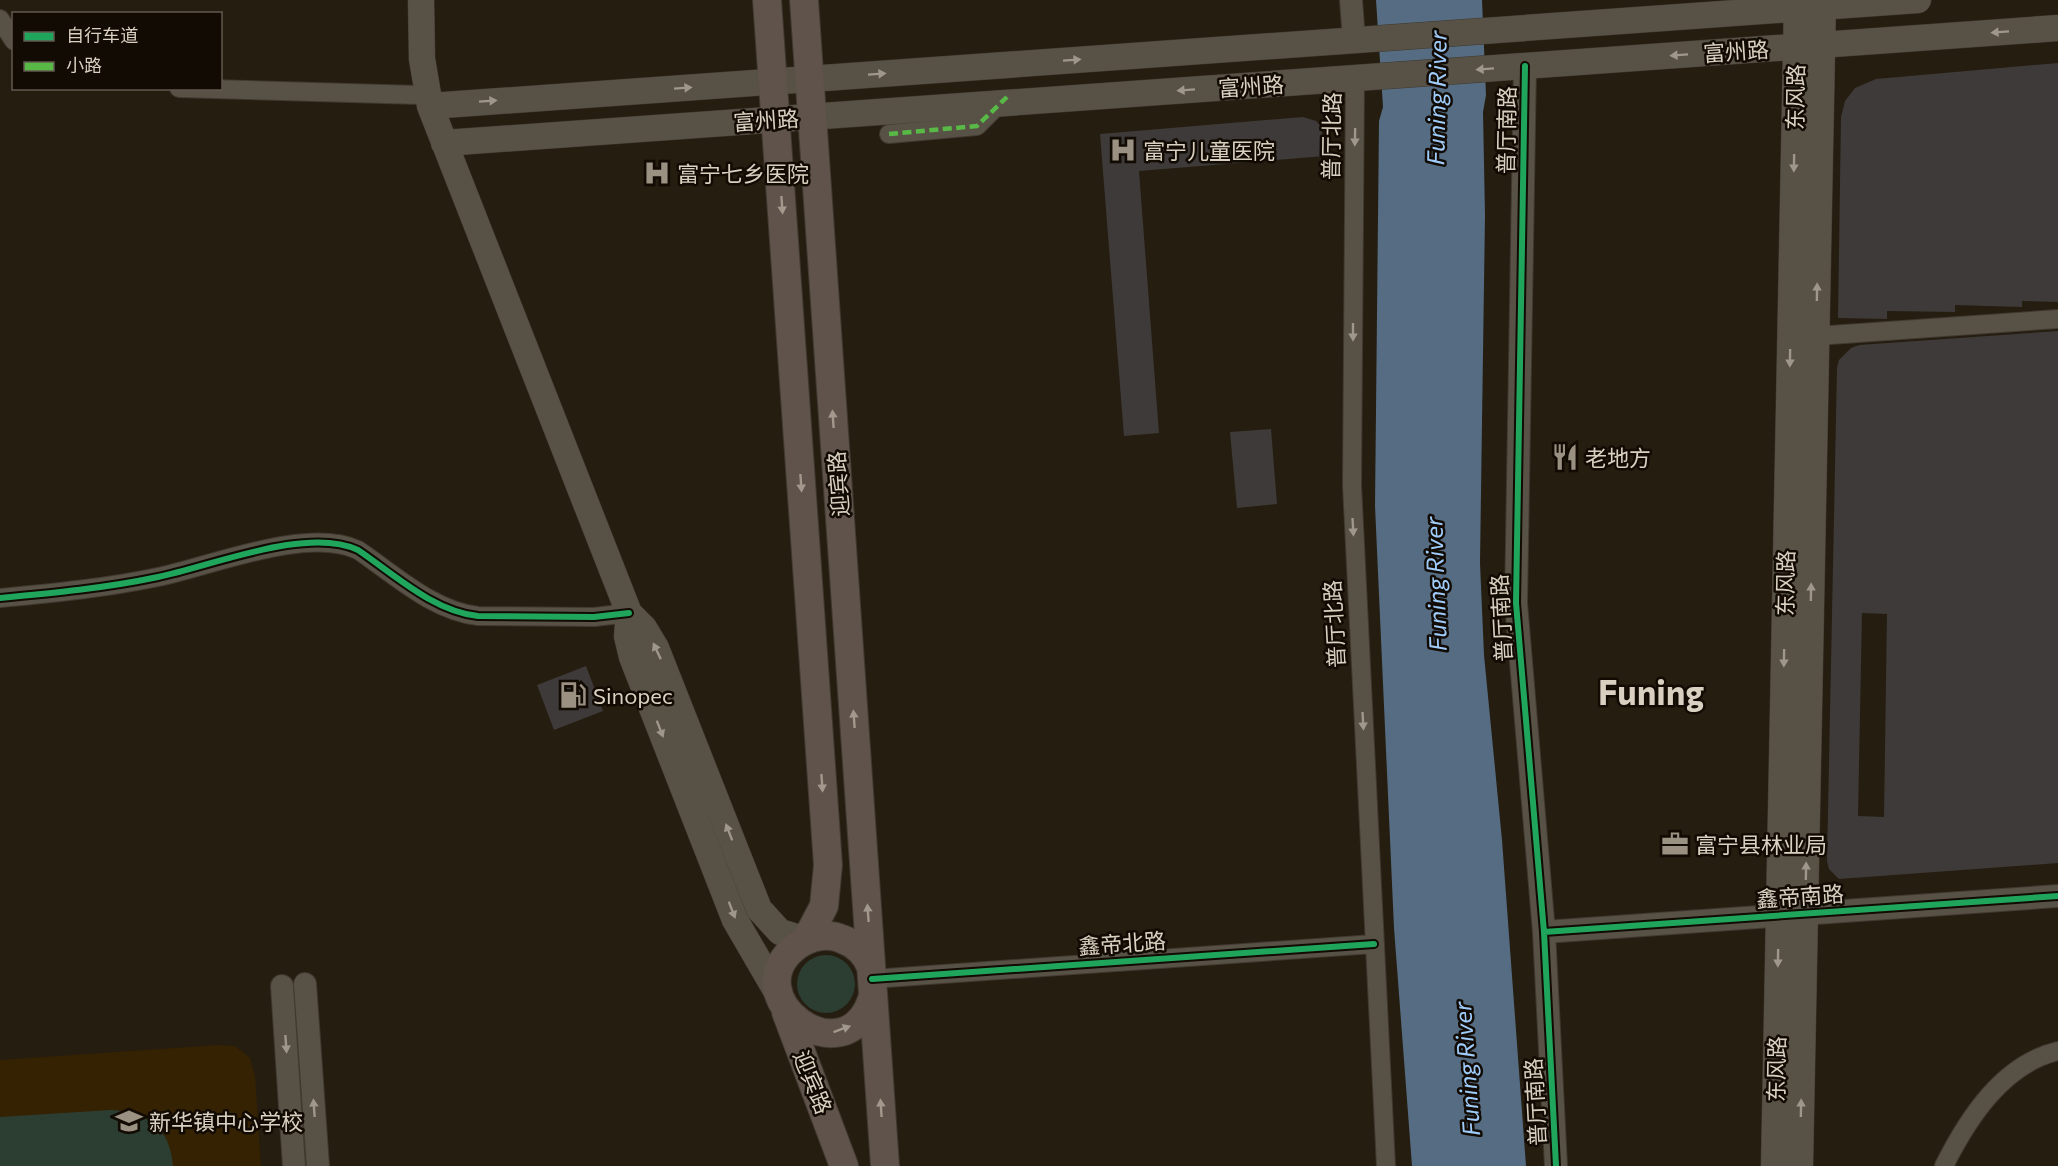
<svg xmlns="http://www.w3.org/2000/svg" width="2058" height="1166" viewBox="0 0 2058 1166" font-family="Commissioner,'Noto Sans SC',sans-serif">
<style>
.built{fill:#352203}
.green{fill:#2c3d32}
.water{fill:#556c83}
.building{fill:#3e3a39;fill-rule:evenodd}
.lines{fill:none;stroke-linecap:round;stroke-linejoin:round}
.minor-casing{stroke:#40392f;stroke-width:20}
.tertiary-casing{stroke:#40392f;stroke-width:24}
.secondary-casing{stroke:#40392f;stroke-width:27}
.primary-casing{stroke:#40392f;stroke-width:30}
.minor{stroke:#575146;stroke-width:18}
.tertiary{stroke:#575146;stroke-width:22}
.secondary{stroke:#575146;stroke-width:26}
.primary{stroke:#5f534b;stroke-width:28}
.quiet{stroke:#58b947;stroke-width:4.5;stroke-dasharray:9 4.5;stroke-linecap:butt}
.cycleway-casing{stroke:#120b03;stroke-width:10}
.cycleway{stroke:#20a55d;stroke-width:6}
.oneway{fill:#9f978a}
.oneway2{fill:#a3988c}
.labels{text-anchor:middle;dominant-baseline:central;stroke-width:5;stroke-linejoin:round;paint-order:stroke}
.street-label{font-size:22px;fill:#dad0c1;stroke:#120b03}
.poi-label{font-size:22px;fill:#dad0c1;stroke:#120b03;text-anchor:start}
.water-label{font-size:24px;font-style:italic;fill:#9fccfb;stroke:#120b03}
.town-label{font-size:34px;font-weight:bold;fill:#dad0c1;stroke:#120b03}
</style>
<rect width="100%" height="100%" fill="#251d0f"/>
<path class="built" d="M218,1045L235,1046L250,1058L255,1076L261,1166H0V1060Z"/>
<path class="green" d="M797 984a29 29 0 1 1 58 0a29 29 0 1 1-58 0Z
M110,1110C148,1111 170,1128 173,1166H0V1117Z"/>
<path class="water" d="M1376,0H1482L1486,95L1483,112L1485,215L1480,563L1484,655L1502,840L1526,1166H1412L1394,928L1375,506L1379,121L1383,107Z"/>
<path class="building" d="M2058,63V302L2022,301V307L1955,305V312L1887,311V319L1838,318L1841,117L1845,101L1855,88L1876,79Z
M1303,117L1316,121L1321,126L1325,156L1139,171L1159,433L1124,436L1100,134Z
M2058,331V863L1839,879L1829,869L1827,861L1837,368L1839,360L1851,348L1859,345ZM1862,613L1887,614L1884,817L1858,816Z
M1271,429L1277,504L1237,508L1230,432Z
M586,666L603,711L554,730L537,685Z"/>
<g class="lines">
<defs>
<path id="minor" d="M0,19L14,41
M1355,78L1352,485L1386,1166
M179,88L419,95
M889,134L977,126L1002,101
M1816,336L2058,319
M0,598C53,593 106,588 158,577C212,566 307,526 358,550C395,575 433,611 478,616L594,617L629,613
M872,979L1374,944
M1944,1166C1968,1118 2003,1064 2058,1051"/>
<path id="tertiary" d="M1351,0L1354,40
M1525,66L1516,603L1544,932L1556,1166
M1544,932L2058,896
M305,984L318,1166
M282,986L294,1166"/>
<path id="secondary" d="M421,0L422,59L430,106L629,613L644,628L656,648L759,909L780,932L806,940
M430,106L1918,0
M444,143L2058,28
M629,613L627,636L632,657L735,920L781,999
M1774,1166L1797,0
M1800,1166L1823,0"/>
<path id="primary" d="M767,0L828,865L824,906L806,940
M804,0L885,1166
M871,967C866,954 856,944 842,939C828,933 811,936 798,945C729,995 847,1084 873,996
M786,1012L844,1166"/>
</defs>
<use href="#minor" class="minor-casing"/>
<use href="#tertiary" class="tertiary-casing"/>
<use href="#secondary" class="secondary-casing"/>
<use href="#primary" class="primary-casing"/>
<use href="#minor" class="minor"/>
<use href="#tertiary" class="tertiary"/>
<use href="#secondary" class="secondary"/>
<use href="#primary" class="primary"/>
<path class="quiet" d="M889,134L977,126L1007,97"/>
<defs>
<path id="cycleway" d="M1525,66L1516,603L1544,932L1556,1166
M0,598C53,593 106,588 158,577C212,566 307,526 358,550C395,575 433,611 478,616L594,617L629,613
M1544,932L2058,896
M872,979L1374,944"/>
</defs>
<use href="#cycleway" class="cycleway-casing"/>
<use href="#cycleway" class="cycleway"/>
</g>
<defs><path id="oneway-solid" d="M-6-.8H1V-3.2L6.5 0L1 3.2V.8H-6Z" transform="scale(1.5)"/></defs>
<g class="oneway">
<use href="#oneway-solid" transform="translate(2000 32) rotate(176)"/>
<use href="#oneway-solid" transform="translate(1679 55) rotate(176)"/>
<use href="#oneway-solid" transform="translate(1072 60) rotate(-4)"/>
<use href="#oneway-solid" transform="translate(1485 69) rotate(176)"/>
<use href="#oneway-solid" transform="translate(877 74) rotate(-4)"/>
<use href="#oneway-solid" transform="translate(683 88) rotate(-4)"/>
<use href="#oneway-solid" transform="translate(1186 90) rotate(176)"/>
<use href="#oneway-solid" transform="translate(488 101) rotate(-4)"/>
<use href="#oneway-solid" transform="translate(1355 137) rotate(91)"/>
<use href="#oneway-solid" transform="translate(1794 163) rotate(91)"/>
<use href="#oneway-solid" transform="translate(1817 292) rotate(-89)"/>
<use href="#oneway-solid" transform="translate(1353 332) rotate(90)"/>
<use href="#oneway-solid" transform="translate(1790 358) rotate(91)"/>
<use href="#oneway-solid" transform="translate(1353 527) rotate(87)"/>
<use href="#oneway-solid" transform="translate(1811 592) rotate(-89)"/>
<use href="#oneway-solid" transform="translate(657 651) rotate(-115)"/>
<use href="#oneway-solid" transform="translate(1784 658) rotate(91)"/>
<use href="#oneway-solid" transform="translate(1363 721) rotate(87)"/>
<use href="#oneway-solid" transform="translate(660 729) rotate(69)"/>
<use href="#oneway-solid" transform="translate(729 832) rotate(-111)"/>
<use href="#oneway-solid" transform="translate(1806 871) rotate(-89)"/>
<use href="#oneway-solid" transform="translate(732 910) rotate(69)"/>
<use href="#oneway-solid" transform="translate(1778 958) rotate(91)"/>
<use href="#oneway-solid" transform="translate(286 1044) rotate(86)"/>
<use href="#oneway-solid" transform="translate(314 1108) rotate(-94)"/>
<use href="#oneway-solid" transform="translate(1801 1108) rotate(-89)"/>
</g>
<g class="oneway2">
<use href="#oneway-solid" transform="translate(782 205) rotate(86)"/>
<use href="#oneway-solid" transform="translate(833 419) rotate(-94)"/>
<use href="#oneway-solid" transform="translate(801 483) rotate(86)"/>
<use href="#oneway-solid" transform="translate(854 719) rotate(-94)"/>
<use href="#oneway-solid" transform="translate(822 783) rotate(86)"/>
<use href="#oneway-solid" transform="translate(868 913) rotate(-94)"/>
<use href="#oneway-solid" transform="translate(842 1029) rotate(-20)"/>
<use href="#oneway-solid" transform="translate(881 1108) rotate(-94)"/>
</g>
<defs>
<symbol id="hospital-bare" viewBox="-9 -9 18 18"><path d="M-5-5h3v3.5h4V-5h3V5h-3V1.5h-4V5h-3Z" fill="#9b9183" stroke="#120b03" stroke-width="2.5" paint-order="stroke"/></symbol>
<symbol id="restaurant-bare" viewBox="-9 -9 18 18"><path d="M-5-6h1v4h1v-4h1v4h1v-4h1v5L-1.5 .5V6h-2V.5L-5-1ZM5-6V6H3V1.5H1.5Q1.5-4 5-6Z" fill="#9b9183" stroke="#120b03" stroke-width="2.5" paint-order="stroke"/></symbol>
<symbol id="fuel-bare" viewBox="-9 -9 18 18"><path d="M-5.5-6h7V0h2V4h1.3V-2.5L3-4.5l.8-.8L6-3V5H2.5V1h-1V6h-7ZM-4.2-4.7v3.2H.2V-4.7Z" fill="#9b9183" stroke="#120b03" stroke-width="2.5" paint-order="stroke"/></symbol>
<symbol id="office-bare" viewBox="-9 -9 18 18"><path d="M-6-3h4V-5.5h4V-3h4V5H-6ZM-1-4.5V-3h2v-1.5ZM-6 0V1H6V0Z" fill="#9b9183" stroke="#120b03" stroke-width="2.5" paint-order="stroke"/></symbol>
<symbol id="school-bare" viewBox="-9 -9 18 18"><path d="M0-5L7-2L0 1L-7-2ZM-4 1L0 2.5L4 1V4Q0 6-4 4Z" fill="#9b9183" stroke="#120b03" stroke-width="2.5" paint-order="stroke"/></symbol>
</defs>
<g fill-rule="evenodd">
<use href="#hospital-bare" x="1104" y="131" width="38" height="38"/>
<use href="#hospital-bare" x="638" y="154" width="38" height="38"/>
<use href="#restaurant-bare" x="1546" y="438" width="38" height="38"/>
<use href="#fuel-bare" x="554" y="676" width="38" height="38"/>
<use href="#office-bare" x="1656" y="825" width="38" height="38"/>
<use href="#school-bare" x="110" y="1102" width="38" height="38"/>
</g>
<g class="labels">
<g class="street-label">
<text transform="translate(1736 51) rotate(-4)">富州路</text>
<text transform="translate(1251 86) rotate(-4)">富州路</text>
<text transform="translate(1795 97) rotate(-89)">东风路</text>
<text transform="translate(766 120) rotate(-4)">富州路</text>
<text transform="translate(1506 130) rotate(-89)">普厅南路</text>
<text transform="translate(1331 136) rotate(-89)">普厅北路</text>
<text transform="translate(838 484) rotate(-94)">迎宾路</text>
<text transform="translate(1785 583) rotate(-89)">东风路</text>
<text transform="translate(1501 618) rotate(-93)">普厅南路</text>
<text transform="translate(1334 624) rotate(-93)">普厅北路</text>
<text transform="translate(1800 896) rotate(-4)">鑫帝南路</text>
<text transform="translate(1122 943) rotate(-4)">鑫帝北路</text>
<text transform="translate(1776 1069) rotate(-89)">东风路</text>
<text transform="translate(813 1082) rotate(68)">迎宾路</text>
<text transform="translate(1535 1102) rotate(-93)">普厅南路</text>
</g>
<g class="poi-label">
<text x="1143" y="150">富宁儿童医院</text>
<text x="677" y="173">富宁七乡医院</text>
<text x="1585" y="457">老地方</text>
<text x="593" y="695">Sinopec</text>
<text x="1695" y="844">富宁县林业局</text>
<text x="149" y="1121">新华镇中心学校</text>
</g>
<g class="water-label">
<text transform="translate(1436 98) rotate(-89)">Funing River</text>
<text transform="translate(1435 584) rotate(-92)">Funing River</text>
<text transform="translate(1466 1069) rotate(-94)">Funing River</text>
</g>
<g class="town-label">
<text x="1651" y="691">Funing</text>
</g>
</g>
<rect x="12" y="12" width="210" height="78" fill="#120b03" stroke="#625a4f" stroke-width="1.5"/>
<rect x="24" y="32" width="30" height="9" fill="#20a55d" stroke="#625a4f" stroke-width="1.5"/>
<text x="66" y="42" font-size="18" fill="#dad0c1">自行车道</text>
<rect x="24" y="62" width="30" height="9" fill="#58b947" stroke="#625a4f" stroke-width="1.5"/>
<text x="66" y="72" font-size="18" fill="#dad0c1">小路</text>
</svg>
